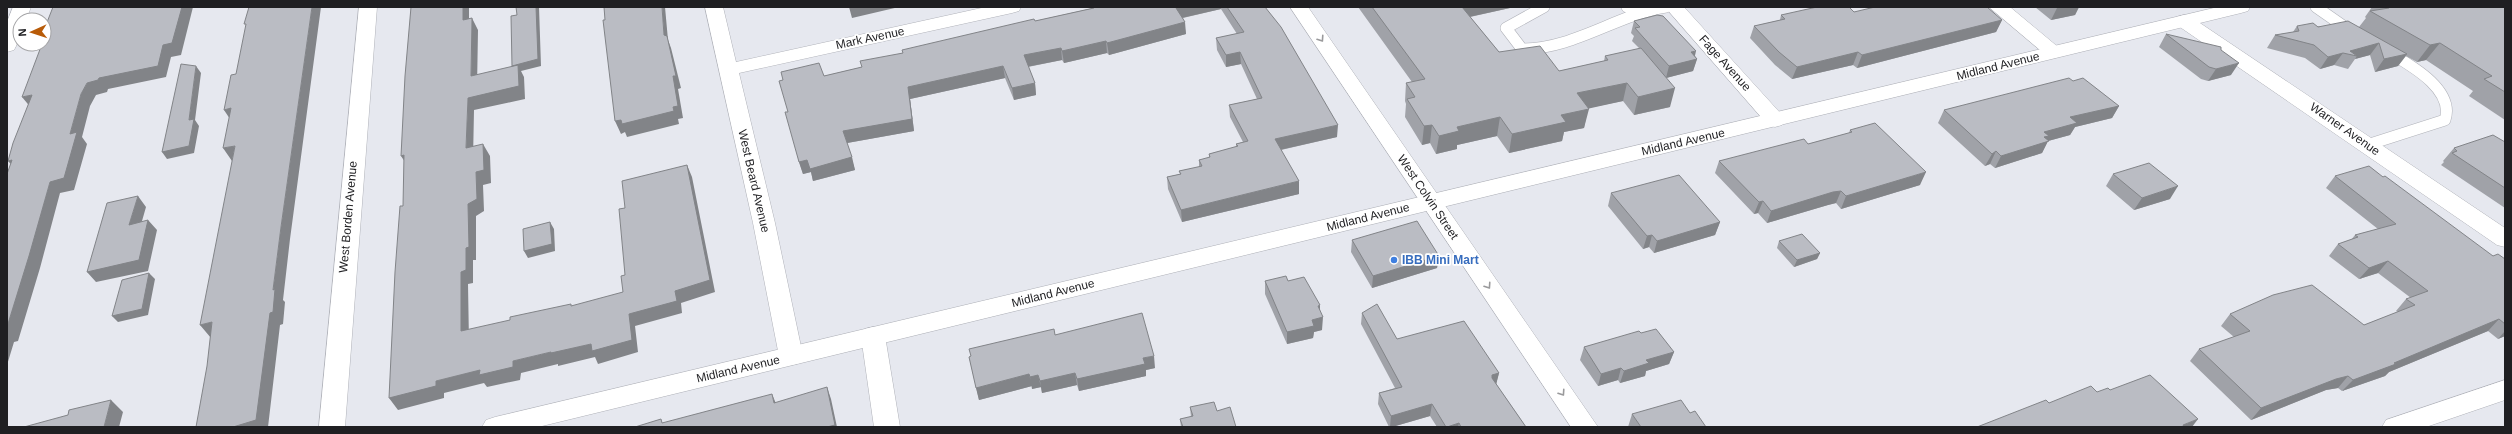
<svg xmlns="http://www.w3.org/2000/svg" width="2512" height="434" viewBox="0 0 2512 434" font-family="Arial,sans-serif">
<style>
.lines{fill:none;stroke-linecap:round;stroke-linejoin:round}
.service-casing{stroke:#b0b2b9;stroke-width:12}
.minor-casing{stroke:#b0b2b9;stroke-width:1}
.tertiary-casing{stroke:#b0b2b9;stroke-width:1}
.service{stroke:#fff;stroke-width:11}
.minor{fill:#fff;fill-rule:evenodd}
.tertiary{fill:#fff;fill-rule:evenodd}
.wall{fill:#a0a2a8}
.shaded-wall{fill:#828488}
.building{fill:#babcc3;stroke:#828488}
.oneway{stroke:#9a9a9c}
.shop-dot{fill:#3f7fe0;stroke:#fff;stroke-width:1.5}
.labels{text-anchor:middle;dominant-baseline:central;stroke-width:3.5;stroke-linejoin:round;paint-order:stroke}
.street-label{font-size:12px;fill:#1f1f22;stroke:#fff}
.shop-label{font-size:12px;font-weight:bold;fill:#366cbe;stroke:#fff;text-anchor:start}
</style>
<rect width="100%" height="100%" fill="#e6e8ef"/>
<g class="lines">
<defs>
<path id="service" d="M1544,7L1506,28L1522,49C1574,49 1616,15 1666,7
M1627,7L1642,11
M2316,7L2349,30
M2367,145L2445,120C2455,90 2412,66 2390,53"/>
<path id="minor" d="M13,7H31L26,20H20C20,31 20,40 14,50L7,52V22Z
M359,7H377L345,427H319Z
M705,7H723L736,62L986,7H1021L1019,11L1012,13L739,73L775,223L803,356L800,363L791,365L782,363L779,356L753,223Z
M1290,7H1308L1598,427H1571Z
M1665,7H1684L1782,115L1785,120L1782,125L1775,127L1768,125Z
M1989,7H2010L2064,52L2061,56L2054,58L2047,56Z
M2184,15L2191,17L2505,228V247L2497,245L2177,25L2175,21L2177,17Z
M873,327L881,329L885,336L900,427H874L861,336L865,329Z
M2505,380V400L2426,427H2382L2386,420Z"/>
<path id="tertiary" d="M2218,7H2250L2248,11L2241,13L538,427H482L486,420L495,417Z"/>
</defs>
<use href="#service" class="service-casing"/>
<use href="#minor" class="minor-casing"/>
<use href="#tertiary" class="tertiary-casing"/>
<use href="#service" class="service"/>
<use href="#minor" class="minor"/>
<use href="#tertiary" class="tertiary"/>
</g>
<path class="wall" d="M1093,7H1265L1337,137L1281,150L1299,194L1182,222L1168,189L1167,177L1180,174L1179,171L1199,167V160L1209,158V154L1236,147V144L1243,142L1230,117L1229,105L1257,99L1241,64L1226,67L1217,50L1216,38L1237,34L1221,9L1183,18L1186,34L1109,55L1107,53L1064,63L1062,60L1028,67L1035,83L1036,95L1014,100L1005,78L910,99L914,131L847,143L855,170L813,181L811,172L803,174L799,162L788,112L824,76L862,67L903,53L1035,21L1093,8Z
M1358,7H1510V8L1470,17L1499,52L1559,71L1604,61L1605,56L1640,49L1632,41L1634,36L1631,33L1634,21L1695,56L1697,59L1693,71L1666,78L1670,107L1634,115L1623,101L1588,108L1584,128L1564,132L1562,141L1509,153L1497,136L1457,145V149L1436,154L1430,143L1422,145L1405,117L1406,104L1405,101L1406,83L1412,82Z
M2035,7H2079L2075,15L2051,20Z
M2372,7H2505V120L2469,96L2473,91L2426,60L2417,62L2406,56L2398,66L2375,72L2370,55L2355,59L2348,69L2334,65L2320,69L2305,58L2267,48L2275,35L2293,32L2297,26L2359,27L2366,18L2365,17Z
M1854,12L2002,20L1996,32L1857,68L1853,65L1792,79L1775,65L1750,38L1754,26L1780,20L1781,15Z
M2166,34L2221,50L2231,75L2208,81L2201,79L2159,47Z
M2073,81L2119,106L2112,118L2075,127L2070,135L2048,141L2042,153L1995,168L1990,164L1985,166L1938,123L1944,110Z
M1850,130L1920,185L1841,209L1836,203L1828,205L1767,223L1758,213L1754,214L1715,173L1719,161L1808,144L1849,133Z
M2505,142V208L2441,165L2444,162L2443,161L2454,148Z
M2113,174L2170,199L2134,210L2106,186Z
M2335,176L2493,256L2505,259V336L2498,339L2488,331L2389,372L2385,376L2342,391L2338,388L2326,390L2251,420L2190,361L2199,349L2234,337L2221,326L2230,314L2364,325L2398,312L2396,311L2406,299L2411,298L2378,273L2359,279L2329,256L2338,244L2351,240L2355,235L2378,229L2326,188Z
M1611,193L1720,222L1715,235L1654,253L1649,247L1643,249L1608,206Z
M1352,240L1439,256L1437,268L1372,288L1351,252Z
M1779,241L1820,253L1817,259L1794,267L1777,248Z
M1265,281H1288L1320,311L1322,330L1314,332L1313,338L1287,344L1265,294Z
M1362,313L1397,339L1499,373L1496,384L1526,427H1437L1430,416L1392,427H1389L1378,404L1379,393L1395,388L1361,324Z
M1641,333L1674,352L1669,364L1646,371L1645,376L1620,383L1618,380L1598,386L1580,360L1584,347Z
M1055,335L1155,368L1146,370V376L1079,391L1077,385L1042,393L1041,387L1032,389V386L979,400L969,357Z
M1190,407L1217,411L1236,427H1181L1180,419L1191,417Z
M1690,413L1706,427H1628L1632,414Z"/>
<path class="shaded-wall" d="M182,7H193L181,55L171,57L166,77L108,89L107,92L96,95L90,106L82,137L87,144L74,190L60,193L40,268L18,341L14,342L7,365V327L50,182L70,134L81,94L87,83L163,45Z
M312,7H321L290,239L283,300L285,302L283,324L280,325L268,427H233L273,290L281,227Z
M463,7H469V32L463,20Z
M536,7H539L541,66L521,71L524,77L525,99L474,110L473,160L466,148L468,98L516,72L512,66Z
M662,7H665L668,40L671,48L681,88L678,89L683,118L678,119L679,124L627,137L625,132L621,134L615,121L673,107V76L664,35Z
M849,7H899L852,18Z
M1178,7H1220L1221,9L1177,19L1176,8Z
M1457,7H1510V8L1455,20Z
M2061,7H2079L2075,15L2051,20L2057,8Z
M472,18L478,30L477,88L471,76Z
M2002,20L1996,32L1857,68L1862,55Z
M1185,22L1186,34L1109,55L1107,43Z
M1106,41L1107,53L1064,63L1062,51Z
M2379,43L2370,55L2355,59L2357,56L2350,51Z
M2440,43L2426,60L2417,62L2430,45Z
M1061,48L1062,60L1026,67L1024,55Z
M1696,51L1694,60L1697,59L1693,71L1666,78L1669,66L1691,52Z
M1240,52L1241,64L1226,67V55Z
M1858,52L1853,65L1792,79L1797,67Z
M2343,53L2334,65L2320,69L2328,57Z
M2407,54L2398,66L2375,72L2384,59Z
M2239,63L2231,75L2208,81L2216,69Z
M196,66L201,73L195,120L199,126L194,153L167,159L162,152L189,120Z
M1003,66L1005,78L910,99L914,131L847,143L843,131L908,87Z
M1035,83L1036,95L1014,100L1012,88Z
M1627,83L1623,101L1573,112L1577,93Z
M1675,88L1670,107L1634,115L1638,97Z
M32,95V109L22,97Z
M2119,106L2112,118L2075,127L2070,135L2048,141L2042,153L1995,168L2001,156L2070,117Z
M231,108L232,122L224,110Z
M1589,109L1584,128L1564,132L1562,141L1509,153L1512,134L1561,115Z
M1500,117L1497,136L1457,145V149L1436,154L1439,136L1457,127Z
M1338,125L1337,137L1275,151V139Z
M1432,125L1430,143L1422,145L1424,126Z
M483,144L490,156L491,183L483,185L484,211L476,216V260H473V283L468,284L469,343L461,331V272L466,248L468,204Z
M235,146L232,161L223,148Z
M1996,151L1990,164L1985,166L1992,154Z
M404,155L409,168L401,156Z
M852,157L855,170L813,181L811,172L803,174L799,162L807,160Z
M12,160L18,172L8,161Z
M687,165L692,177L715,292L681,303L682,313L635,326L638,352L598,364L595,357L558,366V364L521,373L520,380L487,387L484,383L444,393V398L398,410L389,398L436,381L513,361L551,352L591,344L629,314L675,291Z
M1926,172L1920,185L1841,209L1846,196Z
M1299,181V194L1182,222L1181,210Z
M2178,186L2170,199L2134,210L2142,198Z
M1841,191L1836,203L1828,205L1767,223L1771,211L1833,192Z
M138,196L146,207L138,235L129,225Z
M1763,201L1758,213L1754,214L1759,202Z
M148,220L157,230L148,271L96,282L87,272Z
M550,222L554,229L555,251L528,258L524,251Z
M1720,222L1715,235L1654,253L1657,241Z
M1652,235L1649,247L1643,249L1647,236Z
M1820,253L1817,259L1794,267L1797,260Z
M1439,256L1437,268L1372,288L1373,276Z
M2388,261L2378,273L2359,279L2369,268Z
M149,273L155,279L148,315L118,322L112,316Z
M1320,305V317L1318,306Z
M1323,317L1322,330L1314,332L1313,338L1287,344V332L1312,320Z
M2499,319L2488,331L2389,372L2385,376L2342,391L2353,380Z
M212,322L211,338L200,325Z
M2505,331V336L2498,339Z
M1674,352L1669,364L1646,371L1645,376L1620,383L1624,371L1646,360Z
M1154,356L1155,368L1146,370V376L1079,391L1077,379L1143,358Z
M1621,368L1618,380L1598,386L1601,374Z
M1075,373L1077,385L1042,393L1040,381Z
M1499,373L1496,385L1490,387L1492,375Z
M1029,374L1032,386L979,400L976,388Z
M1038,375L1041,387L1032,389L1030,377Z
M2348,376L2338,388L2326,390L2251,420L2261,408L2336,379Z
M827,387L831,399L837,427H827Z
M772,394L777,406L774,403Z
M111,400L123,412L119,427H104Z
M1432,404L1430,416L1392,427H1390L1391,416Z
M2198,419L2192,427H2181L2183,425Z
M1459,423L1458,427H1447Z"/>
<path class="building" d="M53,7H182L172,43L163,45L158,66L99,78L98,80L87,83L81,94L70,134L77,132L64,178L50,182L29,256L7,327V174L12,160L8,161L13,143L32,95L22,97L42,44H44V30Z
M249,7H312L281,227L273,290L275,289L273,312L270,313L256,420L233,427H196L207,366L212,322L200,325L235,146L223,148L231,108L224,110L231,75L236,74L246,24H244Z
M411,7H463V20L472,18L471,76L518,65L519,86L468,98L466,148L483,144L484,170L476,172L477,199L468,204L469,247L466,248V270L461,272V331L510,320V317L571,304V306L623,292L621,276L625,275L619,209L625,208L622,181L687,165L710,280L675,291L677,301L629,314L632,340L592,351L591,344L551,353V352L513,361V367L479,375L480,370L436,381V386L389,398L395,272L400,206H403L404,155L401,156L405,76Z
M516,7H536L538,59L512,66L511,16L517,15Z
M604,7H662L664,35L667,36L676,76H673L678,106L673,107L674,111L622,124L621,120L615,121L603,20H605Z
M1094,7H1178L1176,8L1185,22L1107,43L1106,41L1062,51L1061,48L1024,55L1035,83L1012,88L1003,66L908,87L912,119L843,131L852,157L810,169L807,160L799,162L785,112H788L779,81L783,80L781,72L819,63L824,76L862,67L860,61L903,53L902,50L1034,19L1035,21L1094,8Z
M1227,7H1265L1281,27L1338,125L1275,139L1299,181L1181,210L1167,177L1181,174L1179,171L1202,166L1199,160L1210,157L1209,154L1238,146L1236,144L1248,141L1229,105L1262,98L1240,52L1226,55L1216,38L1244,32Z
M1372,7H1462L1499,52L1540,46L1559,71L1608,60L1605,56L1641,48L1675,88L1638,97L1627,83L1577,93L1589,109L1561,115L1566,122L1512,134L1500,117L1457,127L1459,131L1439,136L1432,125L1424,126L1407,99L1415,97L1406,83L1425,79Z
M1817,7H1849L1854,12L1875,7H1987L2002,20L1862,55L1858,52L1797,67L1779,52L1754,26L1785,19L1781,15Z
M2388,7H2505V92L2484,79L2492,76L2440,43L2430,45L2370,11L2389,8Z
M1657,15L1663,16L1696,51L1691,52L1697,59L1669,66L1635,28L1640,27L1634,21Z
M2348,21L2407,54L2384,59L2379,43L2350,51L2357,56L2343,53L2328,57L2314,45L2275,35L2299,31L2297,26L2313,23L2318,27Z
M2166,34L2221,47V50L2239,63L2216,69L2209,67Z
M181,64L196,66L189,120L194,119L189,146L162,152Z
M2069,78L2073,81L2083,78L2119,106L2070,117L2077,123L2044,132L2049,136L2044,137L2049,141L2001,156L1996,151L1992,154L1944,110Z
M1875,123L1926,172L1846,196L1841,191L1833,192L1771,211L1763,201L1759,202L1719,161L1804,139L1808,144L1852,132L1850,130Z
M2493,135L2505,142V188L2452,153L2457,151L2454,148Z
M2149,163L2178,186L2142,198L2113,174Z
M2369,166L2383,177L2385,176L2493,256L2498,254L2505,259V324L2499,319L2394,363L2396,364L2353,380L2348,376L2336,379L2261,408L2199,349L2250,331L2230,314L2273,295L2312,285L2364,325L2415,305L2406,299L2428,291L2388,261L2369,268L2338,244L2358,237L2355,235L2396,224L2335,176Z
M1679,175L1720,222L1657,241L1652,235L1647,236L1611,193Z
M138,196L129,225L148,220L139,260L87,272L107,203Z
M1417,221L1439,256L1373,276L1352,240Z
M550,222L552,244L524,251L523,229Z
M1802,234L1820,253L1797,260L1779,241Z
M149,273L142,309L112,316L122,280Z
M1286,276L1288,281L1304,277L1320,305L1318,306L1323,317L1312,320L1314,326L1287,332L1265,281Z
M1377,304L1397,339L1464,321L1499,373L1492,375V378L1526,427H1461L1459,423L1447,427H1446L1432,404L1391,416L1379,393L1402,387L1362,313Z
M1142,313L1154,356L1143,358L1145,364L1077,379L1075,373L1040,381L1038,375L1030,377L1029,374L976,388L969,357L971,356L969,349L1054,329L1055,335Z
M1656,329L1674,352L1646,360L1649,363L1624,371L1621,368L1601,374L1584,347L1639,331L1641,333Z
M2150,375L2198,419L2183,425L2184,427H1977L2046,400L2049,403L2091,386L2097,392L2108,388L2110,390Z
M827,387L835,425L827,427H635L661,419L662,423L772,394L774,403Z
M111,400L104,427H24L68,415L69,410Z
M1681,400L1690,413L1695,411L1706,427H1641L1632,414Z
M1214,402L1217,411L1230,407L1236,427H1183L1180,419L1193,416L1190,407Z"/>
<defs><path id="oneway-chevron" d="M-2-3.5L2.5 0L-2 3.5" fill="none" stroke-width="1.6" stroke-linecap="round" stroke-linejoin="round"/></defs>
<g class="oneway">
<use href="#oneway-chevron" transform="translate(1321 39) rotate(56)"/>
<use href="#oneway-chevron" transform="translate(1488 286) rotate(56)"/>
<use href="#oneway-chevron" transform="translate(1562 393) rotate(56)"/>
</g>
<circle class="shop-dot" cx="1394" cy="260" r="4"/>
<g class="labels">
<g class="street-label">
<text transform="translate(870 38) rotate(-12)">Mark Avenue</text>
<text transform="translate(1725 63) rotate(48)">Fage Avenue</text>
<text transform="translate(1998 66) rotate(-14)">Midland Avenue</text>
<text transform="translate(2345 129) rotate(35)">Warner Avenue</text>
<text transform="translate(1683 142) rotate(-13)">Midland Avenue</text>
<text transform="translate(754 181) rotate(77)">West Beard Avenue</text>
<text transform="translate(1428 197) rotate(56)">West Colvin Street</text>
<text transform="translate(348 217) rotate(-85)">West Borden Avenue</text>
<text transform="translate(1368 217) rotate(-14)">Midland Avenue</text>
<text transform="translate(1053 293) rotate(-14)">Midland Avenue</text>
<text transform="translate(738 369) rotate(-13)">Midland Avenue</text>
</g>
<g class="shop-label">
<text x="1402" y="260">IBB Mini Mart</text>
</g>
</g>
<rect width="2512" height="434" fill="none" stroke="#1f1f22" stroke-width="16"/>
<g transform="translate(32 32) rotate(267)"><circle r="19" fill="#ffffff" stroke="#a5a5a7"/>
<path d="M0-3L7 15L0 10L-7 15Z" fill="#b85b08"/>
<text y="-6" font-size="11" font-weight="bold" text-anchor="middle" fill="#1f1f22">N</text>
</g>
</svg>
